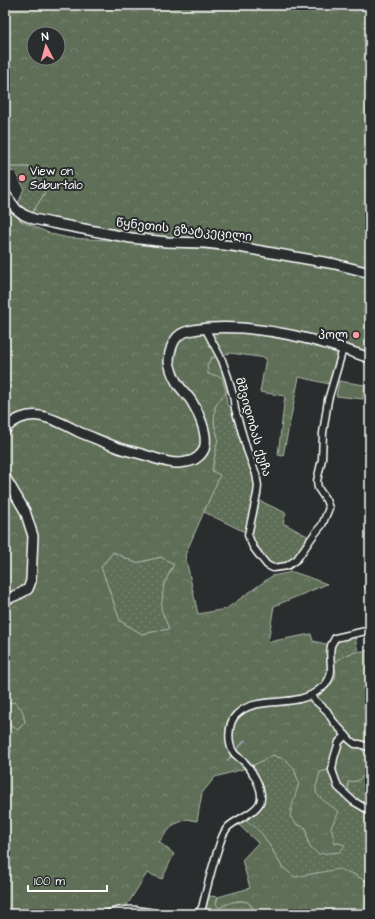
<svg xmlns="http://www.w3.org/2000/svg" width="375" height="919" viewBox="0 0 375 919" font-family="'Architects Daughter','Noto Sans Georgian',sans-serif">
<style>
.grass{fill:url(#grass-dots);stroke:#aeb6ab}
.forest{fill:url(#forest-crowns);stroke:#aeb6ab;fill-rule:evenodd}
.garden{fill:#5e6e57;stroke:#aeb6ab}
.lines{fill:none;stroke-linecap:round;stroke-linejoin:round}
.stream{stroke:#9da7b0;stroke-width:1.5}
.street-casing{stroke:#fff;stroke-width:9}
.secondary-casing{stroke:#fff;stroke-width:12}
.street{stroke:#2a2d2e;stroke-width:6}
.secondary{stroke:#2a2d2e;stroke-width:9}
.poi-dot{fill:#ff9aa2;stroke:#2a2d2e;stroke-width:1.5}
.labels{text-anchor:middle;dominant-baseline:central;stroke-width:4;stroke-linejoin:round;paint-order:stroke}
.poi-label{font-size:12px;fill:#fff;stroke:#2a2d2e;text-anchor:start}
.street-label{font-size:12px;fill:#fff;stroke:#2a2d2e}
</style>
<defs>
<pattern id="grass-dots" width="8" height="8" patternUnits="userSpaceOnUse"><rect width="8" height="8" fill="#5e6e57"/><path d="M2 2h.1M6 6h.1" fill="none" stroke="#768470" stroke-width="1.8" stroke-linecap="round"/></pattern>
<pattern id="forest-crowns" width="20" height="18" patternUnits="userSpaceOnUse"><rect width="20" height="18" fill="#5e6e57"/><path d="M2 6a3 3 0 1 1 6 0M12 15a3 3 0 1 1 6 0" fill="none" stroke="#768470"/></pattern>
</defs>
<rect width="100%" height="100%" fill="#2a2d2e"/>
<filter id="ink" filterUnits="userSpaceOnUse"><feTurbulence type="fractalNoise" baseFrequency=".025" numOctaves="2"/><feDisplacementMap in="SourceGraphic" scale="8" xChannelSelector="R" yChannelSelector="G"/><feConvolveMatrix kernelMatrix="1 2 1 2 8 2 1 2 1" color-interpolation-filters="sRGB"/></filter>
<g filter="url(#ink)">
<path class="grass" d="M5,167H28L45,193L32,213L18,204L24,188L15,171L5,172Z
M217,356L221,365L229,390L226,393L227,405L233,408L255,484L254,498L249,514L247,533L204,512L219,476L212,471L218,438L214,423L215,407L221,398L208,375L207,365L211,358Z
M258,500L286,513L283,523L309,537L296,556L282,565L277,566L271,564L264,558L255,546L251,537L252,529Z
M113,552L136,563L161,557L174,564L164,584L169,629L142,634L120,621L101,567Z
M355,637L358,652C348,653 341,658 333,664C332,656 332,644 341,640C345,638 351,638 355,637Z
M14,702C23,709 23,711 25,722L18,730L5,722V704Z
M361,748L370,753V809L355,800L348,793V782L357,781L367,765L368,757L361,750Z
M273,755L286,760L294,768L299,783L297,790L296,824L306,828L308,842L311,849L335,844L323,800L316,793L315,787L320,772L328,770L335,787L370,814V883L353,874L316,873L295,878L282,867L270,846L262,834L245,820L239,825L233,826L260,806V785L252,766Z
M209,896L218,897L216,904L241,901L248,902L254,910L247,914H204Z"/>
<path class="forest" d="M5,5H370V270L276,249L233,242L149,237L56,221L32,213L45,193L29,167H5ZM34,34H58V58H34Z
M5,205L21,221L51,234L69,238L126,241L154,246L207,249L301,260L351,270L370,276V354L299,335L258,327L240,325L201,326L193,330L228,327L253,328L309,339L343,349L329,384L299,377L283,456L278,455L285,396L260,392L266,358L230,353L211,358L207,365L208,374L222,377L226,392L221,398L215,407L214,423L218,438L212,471L220,475L185,555L198,614L226,609L272,576L293,572L305,576L327,584L274,606L268,642L311,634L313,641L326,644L331,646C330,656 333,675 327,683C321,690 311,697 302,699C280,706 243,697 232,722C229,729 228,739 231,747C234,754 240,757 245,763C246,765 246,767 247,768L215,777L202,793L197,821L187,819L173,825L159,842L174,854L162,879L147,873L124,910L107,914H5V756L11,753L10,743L5,742V722L18,730L25,722C23,711 23,709 14,702L5,704V691L10,689L8,679L5,677ZM113,552L136,563L161,557L174,564L164,584L161,609L169,629L142,634L120,621L101,567Z
M370,650V743L355,742L316,698C323,692 334,685 336,674C336,671 334,667 333,664C347,653 352,652 370,650Z
M311,699L325,711L344,734L338,741L328,770L320,772L316,787V793L323,800L339,812L331,827L335,844L339,843L345,845L340,852L318,854C308,846 307,841 306,828L296,824L290,816L292,806L299,783L294,768L286,760L273,755L252,766C240,756 230,750 232,731C234,706 262,706 281,705C291,704 301,702 311,699Z
M347,741L355,746L361,748L362,750L368,757L367,773L357,781L348,782V793L339,785L334,770L341,745L344,742Z
M245,820L253,825L262,834L270,846L282,867L295,877L339,869L353,874L368,882L370,883V914H247L254,909C252,907 250,903 247,902C238,898 227,904 219,908L216,904L218,897L250,888L242,860L258,843L239,825Z"/>
<path class="garden" d="M339,381L365,385L363,399L336,396Z"/>
<g class="lines">
<path class="stream" d="M236,751L245,740
M227,761L232,755"/>
<defs>
<path id="street" d="M205,328L222,360L228,377L233,395L235,409L247,450L256,474L258,486L257,494L248,535L253,547L259,555L267,565L273,568L287,566L297,559L313,536L322,525L329,508L326,500L318,488L317,481L322,459L323,433L328,400L343,349
M369,587L370,585
M310,696L327,711L333,721L350,740L355,744H360L370,748
M346,735L339,742L334,758L332,770L338,787L353,801L370,811
M107,914C126,907 139,910 158,914
M197,914L202,908C207,887 212,866 219,846C221,840 223,832 228,827C236,819 261,811 261,798C262,788 252,770 245,763C242,759 237,757 234,753C227,744 228,723 236,715C257,693 296,711 321,688C323,687 326,685 327,682C335,672 328,658 331,646C331,644 334,641 335,638L370,630"/>
<path id="secondary" d="M5,194L16,209L24,215L34,219L52,223L131,238L167,242L205,243L233,246L335,264L370,273
M5,430C13,419 27,414 40,416C53,418 68,426 79,432C92,437 105,443 119,448C128,451 138,453 148,456C160,460 174,465 186,462C195,461 204,454 205,445C207,433 199,413 192,402C188,395 180,389 176,381C172,374 170,368 169,361C169,352 173,339 181,334C189,329 201,329 210,328C265,325 319,340 370,358
M5,477L25,511L33,536L31,581L28,589L19,594L5,600"/>
</defs>
<use href="#street" class="street-casing"/>
<use href="#secondary" class="secondary-casing"/>
<use href="#street" class="street"/>
<use href="#secondary" class="secondary"/>
</g>
</g>
<g class="poi-dot">
<circle cx="22" cy="178" r="4"/>
<circle cx="356" cy="335" r="4"/>
</g>
<g class="labels">
<g class="poi-label">
<text x="30" y="171">View on<tspan x="30" dy="14">Saburtalo</tspan></text>
<text x="348" y="335" text-anchor="end">პოლ</text>
</g>
<g class="street-label">
<text transform="translate(184 230) rotate(6)">წყნეთის გზატკეცილი</text>
<text transform="translate(253 427) rotate(74)">მშვიდობას ქუჩა</text>
</g>
</g>
<rect width="375" height="919" fill="none" stroke="#2a2d2e" stroke-width="20"/>
<rect x="10" y="10" width="355" height="899" fill="none" stroke="#fff" stroke-width="1.5" filter="url(#ink)"/>
<g transform="translate(46 46) rotate(354)"><circle r="19" fill="#2a2d2e" stroke="#7f8182"/>
<path d="M0-3L7 15L0 10L-7 15Z" fill="#ff9aa2"/>
<text y="-6" font-size="11" font-weight="bold" text-anchor="middle" fill="#ffffff">N</text>
</g>
<path d="M28 885v6h79v-6" fill="none" stroke="#ffffff" stroke-width="2"/>
<text x="34" y="885" font-size="12" fill="#ffffff" stroke="#2a2d2e" stroke-width="3" paint-order="stroke">100 m</text>
</svg>
